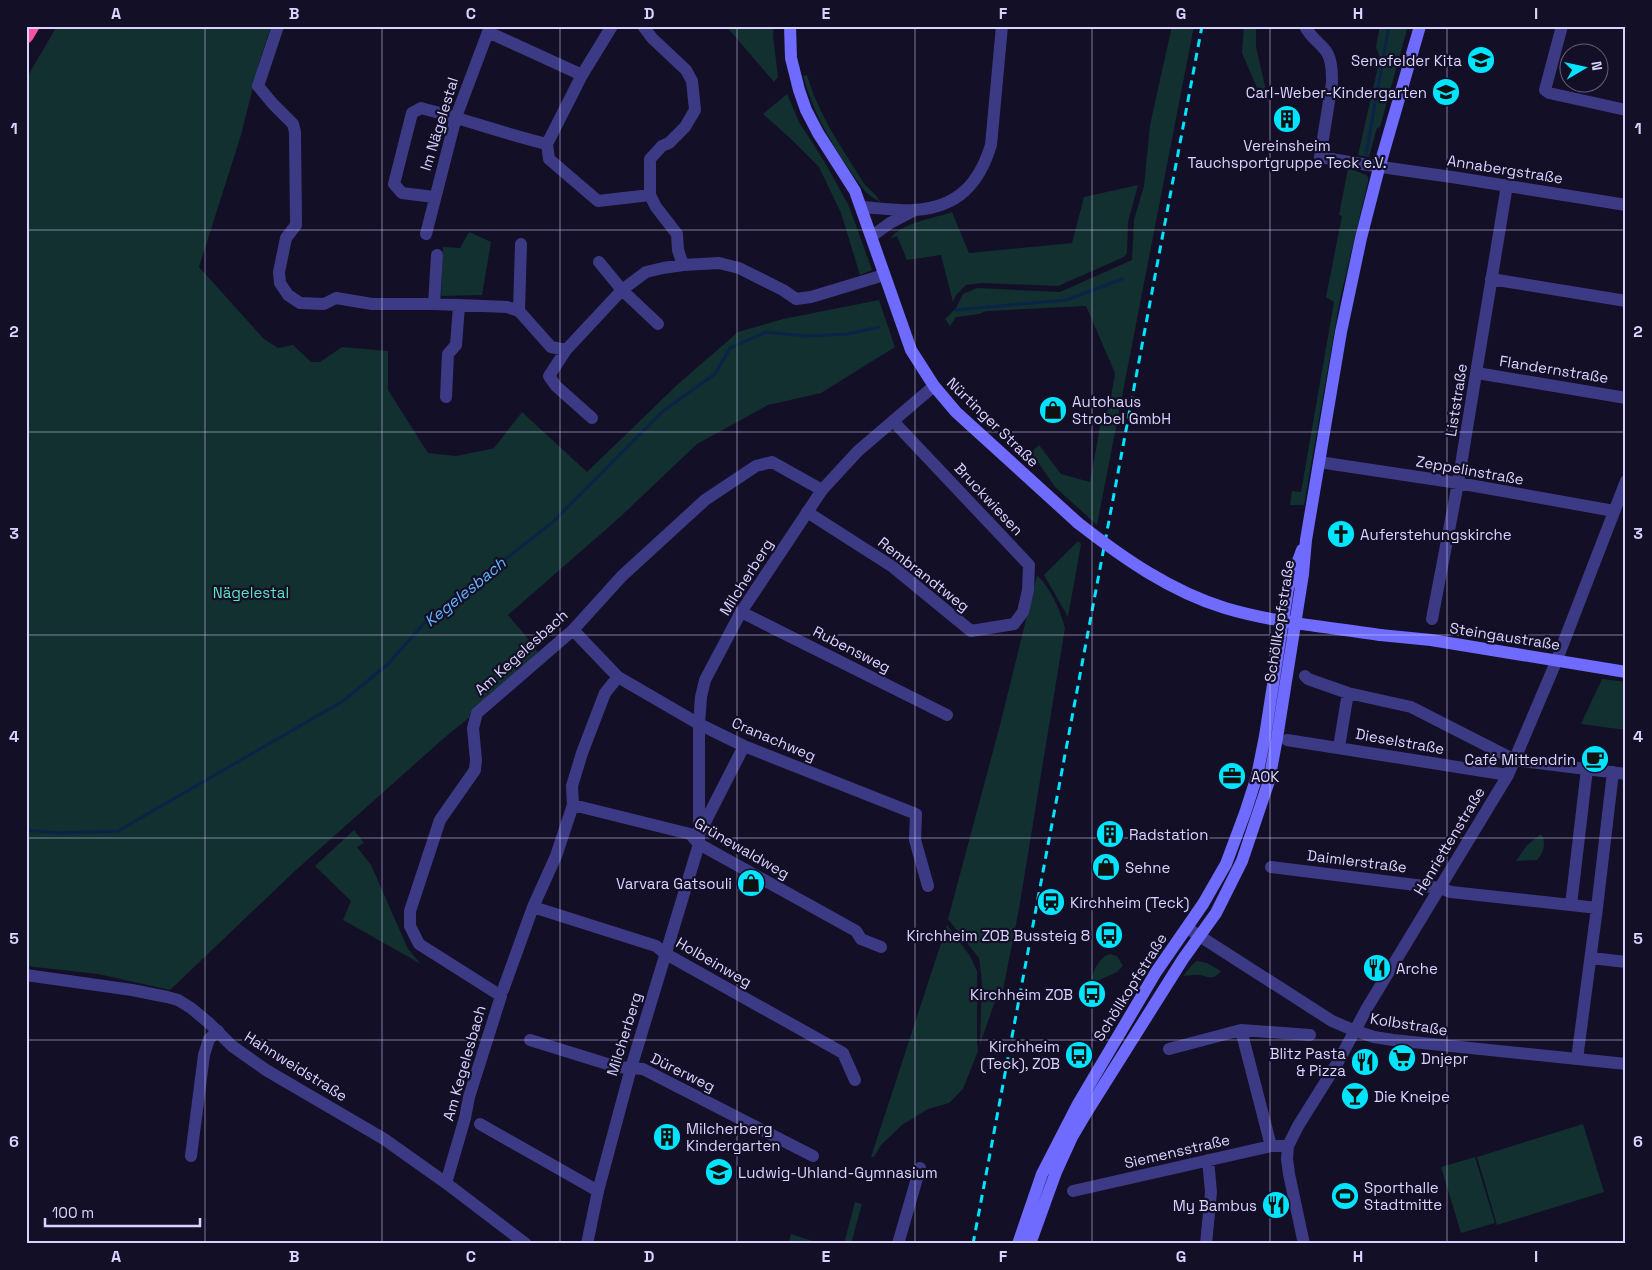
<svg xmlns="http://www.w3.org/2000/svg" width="1652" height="1270" viewBox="0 0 1652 1270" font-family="'Space Grotesk',sans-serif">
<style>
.green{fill:#12302f}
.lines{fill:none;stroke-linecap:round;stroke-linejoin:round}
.stream{stroke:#0c2248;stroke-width:3}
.minor{stroke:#3d3a85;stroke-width:12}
.tertiary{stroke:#3d3a85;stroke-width:12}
.secondary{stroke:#6f6bff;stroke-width:12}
.motorway{stroke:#ff4fa3;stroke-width:15}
.rail{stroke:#00e5ff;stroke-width:3;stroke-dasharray:8 6;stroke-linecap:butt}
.secondary-bridge{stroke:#6f6bff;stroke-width:12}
.grid{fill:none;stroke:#d9d4ff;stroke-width:1;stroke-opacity:0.55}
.labels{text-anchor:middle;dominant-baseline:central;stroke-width:4.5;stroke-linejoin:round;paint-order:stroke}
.poi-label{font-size:15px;fill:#d9d4ff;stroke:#130f26;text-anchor:start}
.street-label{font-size:15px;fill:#d9d4ff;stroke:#130f26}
.park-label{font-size:15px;fill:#5fe0c0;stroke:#130f26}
.water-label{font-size:16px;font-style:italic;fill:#62b6ff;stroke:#130f26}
.neatline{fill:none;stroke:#d9d4ff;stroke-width:2}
.grid-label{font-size:16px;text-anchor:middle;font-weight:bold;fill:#d9d4ff}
</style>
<rect width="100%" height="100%" fill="#130f26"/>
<path class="green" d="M57,26H271L259,63L241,135L199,267L264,339L278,348L293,345L311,362H320L342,347L388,351V390L428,453L456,456L491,449L494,448L522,412L587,472L677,385L738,332L783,319L879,300L895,347L821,393L768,405L697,444L619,518L508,615L530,641L529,642L538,652L469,715L470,717L444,738L296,870L170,990L98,974L26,966V79Z
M726,26H774L773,35L778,77L774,82Z
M1172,26H1194L1097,525L1055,487L1031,452L1039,445L1061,474L1090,482L1102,416L1109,409L1115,373L1086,306L986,311L979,314L956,317L950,326L945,319L956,308L963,294L977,288L1060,292L1132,260L1134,220L1144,186L1150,125Z
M1244,26H1256V47L1269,103L1257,88L1242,53Z
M1380,26H1408L1380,127L1377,128L1369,157L1358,155L1380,58L1376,47Z
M807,75C819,116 841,146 863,182C868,189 877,194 880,202C865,195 858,182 849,169C829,140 813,111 803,76Z
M787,94L799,122L824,161L849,206L872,270L860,275L841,213L819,167L791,139L763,114Z
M1348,168L1366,175L1368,177V182L1340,299L1304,505H1290L1292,491L1301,492L1334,302L1326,297L1342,216L1339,215Z
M1138,185L1128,222L1127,253L1124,257L1058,286L982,283L966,285L956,295L953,302L941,255L907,260L897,236L892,238L891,237C907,221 932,219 952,212L969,253L1072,243L1084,197Z
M469,232L491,242L482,295L441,296L443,247L460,248Z
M1078,541L1081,544L1068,617L1044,575Z
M1037,575C1051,589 1060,609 1065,628L1019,909L1002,995L994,1004L980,1044L982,982L979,958L948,919L1000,725Z
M1602,679L1626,682V730L1581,724Z
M354,830L364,843L357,847L371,865L408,949L421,964L343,920L351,901L315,866Z
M1541,834C1547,842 1543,854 1537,860L1516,861L1527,845Z
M947,925L970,956L977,971V1043L978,1051L963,1089L949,1103L928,1109L902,1125L881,1145L874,1157H871Z
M1110,954L1117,956L1123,966L1117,972L1095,982H1091C1093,971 1099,957 1110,954Z
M1197,961L1207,963L1221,971C1212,981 1210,977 1200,975C1195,974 1188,976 1183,976L1192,965Z
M1583,1124L1604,1192L1497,1225L1477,1157Z
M1475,1157L1495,1223L1461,1233L1441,1167Z
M855,1202L862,1204L851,1244H844Z
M791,1234L822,1244H788Z"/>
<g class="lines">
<path class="stream" d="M1366,154L1389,26
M956,310L1066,300L1122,279
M26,830L59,833L118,831L343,701L388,664L426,621L553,522L663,411L715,374L730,348L766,332L805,336L848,334L879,327"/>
<path class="minor" d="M278,26L258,86L273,104L293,124L295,132L296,225L286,238L279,272L280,283L288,295L300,303L324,304L336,298L372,304H434L507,307L519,311L551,347L566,350L622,290L646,272L663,268L683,265L719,263L739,268L783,290L796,299L811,297L884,275
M612,26L582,75L547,144L549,159L598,201L650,195
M643,26L652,38L686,70L692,81L695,110L685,127L669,143L662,146L650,159V195L656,207L677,234L678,250L683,265
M1305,26C1310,37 1319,42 1326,51C1332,60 1332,72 1332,83L1320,157C1364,165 1408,171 1452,177C1510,186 1568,196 1626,205
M1562,26L1545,90L1549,93L1626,110
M488,32L582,75
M434,197L402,193L394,184L412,113L421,108C464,119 505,134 547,144
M862,207C879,208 898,211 915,210C958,207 979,184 991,145L1002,26
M426,234L456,117L488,32L491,26
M872,236L890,223L915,210
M599,262L622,290L658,324
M1491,279L1626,301
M434,304L437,255
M519,311L521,244
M566,350L549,376L556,386L592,418
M1477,373L1626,398
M446,397L448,354L456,345L459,306
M1319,462L1458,483L1614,511
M807,512L893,567L971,631L1014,624L1023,612L1028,590L1029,565L893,421
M741,612L947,715
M1432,619L1458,483L1507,185
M573,630L618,677L699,724L744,746L916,814L915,840L928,886
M1305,676L1308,679L1348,693L1411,707L1515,760L1626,774
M1287,740L1508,775
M1339,747L1348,693
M1587,769L1571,905L1597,908
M573,805L690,834L699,844L856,931L861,939L881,947
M698,836L744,746
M1271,867L1440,888L1451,892L1571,905
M533,907L656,946L666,954L843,1053L855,1080
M1591,958L1626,962
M26,975L132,990L167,997L178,1000L191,1008L209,1023
M503,990L533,907L556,856L573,805L572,786L582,753L605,693L618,677
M1241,1030L1271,1146
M530,1040L617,1067L643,1069L813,1156
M1169,1049L1241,1030L1310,1035
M1577,1059L1597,908L1613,772
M480,1124L598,1191
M191,1156L204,1055L209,1039L218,1031
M446,1183L465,1118L469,1097L501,996L419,944L410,926V911L440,820L475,770L476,760L473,728L477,713L573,630L622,576L705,500L756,466L772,462L822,490
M1073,1191L1271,1146H1288
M898,1244L920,1168
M1206,1244L1211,1192L1208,1160"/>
<path class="tertiary" d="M1187,928L1332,1021L1353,1030L1374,1037L1393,1040L1626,1064
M209,1023L232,1046L266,1070L384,1139L446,1183L526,1244
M587,1244L598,1191L631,1068L699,844V724L701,697L705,680L741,612L822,490L858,451L934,386
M1304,1244L1289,1174L1287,1159L1288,1146L1298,1126L1338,1062L1367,1008L1508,775L1556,662L1626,481"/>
<path class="secondary" d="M790,26L791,58L799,90L806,110L818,133L855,191L911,350L934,386L956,412L1078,523
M1380,635L1431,640L1626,672
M1018,1244L1042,1174L1078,1104L1156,972L1203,904L1226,864L1245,813L1257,776L1265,736L1288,588L1302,550
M1030,1244L1056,1172L1072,1137L1088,1110L1183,959L1216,913L1242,861L1269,781L1277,738L1303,574L1306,540L1341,332L1361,238L1379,168L1420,26"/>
<path class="motorway" d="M26,36L32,26"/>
<path class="rail" d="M973,1244L1202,26"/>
<path class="secondary-bridge" d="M1078,523C1123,558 1170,591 1225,608C1275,623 1329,627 1380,635"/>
</g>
<path class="grid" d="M205,26V1244M382,26V1244M560,26V1244M737,26V1244M915,26V1244M1092,26V1244M1270,26V1244M1447,26V1244M26,230H1626M26,432H1626M26,635H1626M26,838H1626M26,1040H1626"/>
<defs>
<symbol id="school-disc" viewBox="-11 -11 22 22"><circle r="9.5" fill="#00e5ff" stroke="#130f26"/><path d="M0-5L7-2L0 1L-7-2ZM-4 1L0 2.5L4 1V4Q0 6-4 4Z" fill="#111"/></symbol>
<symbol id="building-disc" viewBox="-11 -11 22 22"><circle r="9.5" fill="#00e5ff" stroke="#130f26"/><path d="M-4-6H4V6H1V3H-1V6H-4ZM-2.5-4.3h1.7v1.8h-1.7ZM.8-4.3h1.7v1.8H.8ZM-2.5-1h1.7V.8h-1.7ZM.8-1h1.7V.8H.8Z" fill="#111"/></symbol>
<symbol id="shop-disc" viewBox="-11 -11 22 22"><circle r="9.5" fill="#00e5ff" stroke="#130f26"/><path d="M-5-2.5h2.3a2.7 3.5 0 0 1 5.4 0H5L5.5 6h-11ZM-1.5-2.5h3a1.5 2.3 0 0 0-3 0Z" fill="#111"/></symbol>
<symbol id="church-disc" viewBox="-11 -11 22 22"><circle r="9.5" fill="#00e5ff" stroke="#130f26"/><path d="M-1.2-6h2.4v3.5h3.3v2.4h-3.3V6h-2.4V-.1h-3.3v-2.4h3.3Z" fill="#111"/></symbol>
<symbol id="cafe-disc" viewBox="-11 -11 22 22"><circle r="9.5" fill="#00e5ff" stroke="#130f26"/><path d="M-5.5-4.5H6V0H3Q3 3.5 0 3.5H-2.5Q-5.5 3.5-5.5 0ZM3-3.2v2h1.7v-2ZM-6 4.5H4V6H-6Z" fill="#111"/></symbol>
<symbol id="office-disc" viewBox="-11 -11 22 22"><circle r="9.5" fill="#00e5ff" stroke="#130f26"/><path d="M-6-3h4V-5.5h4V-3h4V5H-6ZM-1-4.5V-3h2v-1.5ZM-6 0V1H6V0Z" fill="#111"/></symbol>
<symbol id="station-disc" viewBox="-11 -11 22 22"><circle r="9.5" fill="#00e5ff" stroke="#130f26"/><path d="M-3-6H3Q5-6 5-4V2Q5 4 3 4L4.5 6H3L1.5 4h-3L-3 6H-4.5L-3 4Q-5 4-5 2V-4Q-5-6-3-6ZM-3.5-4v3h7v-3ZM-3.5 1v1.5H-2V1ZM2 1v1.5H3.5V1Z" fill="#111"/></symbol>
<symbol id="bus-disc" viewBox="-11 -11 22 22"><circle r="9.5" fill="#00e5ff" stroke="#130f26"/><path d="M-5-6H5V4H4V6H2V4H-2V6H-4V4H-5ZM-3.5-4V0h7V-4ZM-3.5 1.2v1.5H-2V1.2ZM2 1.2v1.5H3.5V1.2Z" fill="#111"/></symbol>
<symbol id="restaurant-disc" viewBox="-11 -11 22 22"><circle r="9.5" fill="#00e5ff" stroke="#130f26"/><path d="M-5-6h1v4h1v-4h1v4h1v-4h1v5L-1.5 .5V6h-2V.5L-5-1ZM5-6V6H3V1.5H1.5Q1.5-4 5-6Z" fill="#111"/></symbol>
<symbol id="supermarket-disc" viewBox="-11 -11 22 22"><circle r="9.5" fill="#00e5ff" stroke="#130f26"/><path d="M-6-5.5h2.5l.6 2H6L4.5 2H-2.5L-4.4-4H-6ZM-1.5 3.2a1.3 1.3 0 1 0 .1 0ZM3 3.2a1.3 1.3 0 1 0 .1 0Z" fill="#111"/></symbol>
<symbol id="bar-disc" viewBox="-11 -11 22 22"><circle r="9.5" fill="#00e5ff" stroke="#130f26"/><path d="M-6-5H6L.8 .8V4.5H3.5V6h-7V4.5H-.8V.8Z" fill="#111"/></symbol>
<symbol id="stadium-disc" viewBox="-11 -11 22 22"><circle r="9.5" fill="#00e5ff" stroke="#130f26"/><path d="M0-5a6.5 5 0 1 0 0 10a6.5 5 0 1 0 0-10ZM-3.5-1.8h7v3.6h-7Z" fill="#111"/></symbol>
</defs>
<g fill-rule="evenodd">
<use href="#school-disc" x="1465" y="44" width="32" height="32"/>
<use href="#school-disc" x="1430" y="76" width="32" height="32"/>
<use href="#building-disc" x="1271" y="103" width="32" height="32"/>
<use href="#shop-disc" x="1037" y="394" width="32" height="32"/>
<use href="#church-disc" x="1325" y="518" width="32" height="32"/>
<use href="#cafe-disc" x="1579" y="743" width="32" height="32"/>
<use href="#office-disc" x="1216" y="760" width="32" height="32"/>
<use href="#building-disc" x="1094" y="818" width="32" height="32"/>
<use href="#shop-disc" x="1090" y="851" width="32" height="32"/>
<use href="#shop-disc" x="735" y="867" width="32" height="32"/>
<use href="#station-disc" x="1035" y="886" width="32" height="32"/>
<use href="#bus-disc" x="1093" y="919" width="32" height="32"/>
<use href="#restaurant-disc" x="1361" y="952" width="32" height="32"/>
<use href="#bus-disc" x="1076" y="978" width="32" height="32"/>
<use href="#bus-disc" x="1063" y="1039" width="32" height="32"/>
<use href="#supermarket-disc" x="1386" y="1042" width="32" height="32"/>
<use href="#restaurant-disc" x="1349" y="1046" width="32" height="32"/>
<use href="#bar-disc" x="1339" y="1080" width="32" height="32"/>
<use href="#building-disc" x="651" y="1121" width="32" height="32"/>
<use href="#school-disc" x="703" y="1156" width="32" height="32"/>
<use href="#stadium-disc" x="1329" y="1180" width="32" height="32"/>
<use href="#restaurant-disc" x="1260" y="1189" width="32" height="32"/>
</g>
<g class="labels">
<g class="poi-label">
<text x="1462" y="60" text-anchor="end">Senefelder Kita</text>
<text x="1427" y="92" text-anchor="end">Carl-Weber-Kindergarten</text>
<text x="1287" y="145" text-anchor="middle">Vereinsheim<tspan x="1287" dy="17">Tauchsportgruppe Teck e.V.</tspan></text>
<text x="1072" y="401">Autohaus<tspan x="1072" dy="17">Strobel GmbH</tspan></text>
<text x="1360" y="534">Auferstehungskirche</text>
<text x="1576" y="759" text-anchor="end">Café Mittendrin</text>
<text x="1251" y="776">AOK</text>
<text x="1129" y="834">Radstation</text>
<text x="1125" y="867">Sehne</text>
<text x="732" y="883" text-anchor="end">Varvara Gatsouli</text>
<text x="1070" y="902">Kirchheim (Teck)</text>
<text x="1090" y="935" text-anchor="end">Kirchheim ZOB Bussteig 8</text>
<text x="1396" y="968">Arche</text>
<text x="1073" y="994" text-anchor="end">Kirchheim ZOB</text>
<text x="1060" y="1046" text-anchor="end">Kirchheim<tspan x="1060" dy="17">(Teck), ZOB</tspan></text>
<text x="1346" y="1053" text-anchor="end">Blitz Pasta<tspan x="1346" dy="17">&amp; Pizza</tspan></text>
<text x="1421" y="1058">Dnjepr</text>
<text x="1374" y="1096">Die Kneipe</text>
<text x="686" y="1128">Milcherberg<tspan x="686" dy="17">Kindergarten</tspan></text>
<text x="738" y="1172">Ludwig-Uhland-Gymnasium</text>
<text x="1364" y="1187">Sporthalle<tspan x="1364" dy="17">Stadtmitte</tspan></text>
<text x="1257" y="1205" text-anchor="end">My Bambus</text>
</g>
<g class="street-label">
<text transform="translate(439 124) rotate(-73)">Im Nägelestal</text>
<text transform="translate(1505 169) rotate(9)">Annabergstraße</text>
<text transform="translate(1554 369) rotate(9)">Flandernstraße</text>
<text transform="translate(1456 400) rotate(-81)">Liststraße</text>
<text transform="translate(993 422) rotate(44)">Nürtinger Straße</text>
<text transform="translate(1470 470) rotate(10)">Zeppelinstraße</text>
<text transform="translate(989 499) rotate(47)">Bruckwiesen</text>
<text transform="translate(924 574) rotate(38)">Rembrandtweg</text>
<text transform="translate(746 577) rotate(-58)">Milcherberg</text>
<text transform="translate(1279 621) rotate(-81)">Schöllkopfstraße</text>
<text transform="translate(1505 636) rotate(9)">Steingaustraße</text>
<text transform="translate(852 649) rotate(27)">Rubensweg</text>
<text transform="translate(521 652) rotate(-42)">Am Kegelesbach</text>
<text transform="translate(774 739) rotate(23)">Cranachweg</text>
<text transform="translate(1400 741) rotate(10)">Dieselstraße</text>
<text transform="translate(1449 841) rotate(-59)">Henriettenstraße</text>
<text transform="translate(742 848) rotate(30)">Grünewaldweg</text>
<text transform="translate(1357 861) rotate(7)">Daimlerstraße</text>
<text transform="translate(714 962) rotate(30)">Holbeinweg</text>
<text transform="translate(1130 987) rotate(-58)">Schöllkopfstraße</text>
<text transform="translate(1409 1024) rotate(9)">Kolbstraße</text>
<text transform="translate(624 1034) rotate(-73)">Milcherberg</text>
<text transform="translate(464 1063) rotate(-74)">Am Kegelesbach</text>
<text transform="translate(296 1066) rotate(32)">Hahnweidstraße</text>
<text transform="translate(683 1072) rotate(26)">Dürerweg</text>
<text transform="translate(1177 1151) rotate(-13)">Siemensstraße</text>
</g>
<g class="park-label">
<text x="251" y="592">Nägelestal</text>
</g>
<g class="water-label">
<text transform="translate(465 592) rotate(-39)">Kegelesbach</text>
</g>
</g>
<rect width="1652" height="1270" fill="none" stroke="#130f26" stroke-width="55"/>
<g transform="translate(1584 68) rotate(81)"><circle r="24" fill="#130f26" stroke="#625e7d"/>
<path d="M0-4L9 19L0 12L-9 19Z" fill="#00e5ff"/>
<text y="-8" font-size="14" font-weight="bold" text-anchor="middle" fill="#d9d4ff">N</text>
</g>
<path d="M45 1218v8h155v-8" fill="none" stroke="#d9d4ff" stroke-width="2.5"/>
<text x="52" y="1218" font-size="15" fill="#d9d4ff" stroke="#130f26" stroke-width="4" paint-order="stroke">100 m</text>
<rect x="28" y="28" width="1596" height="1214" class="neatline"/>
<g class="grid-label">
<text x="116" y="19">A</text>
<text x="294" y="19">B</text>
<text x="471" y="19">C</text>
<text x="649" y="19">D</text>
<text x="826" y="19">E</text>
<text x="1003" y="19">F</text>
<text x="1181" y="19">G</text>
<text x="1358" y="19">H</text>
<text x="1536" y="19">I</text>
<text x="14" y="134">1</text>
<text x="1638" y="134">1</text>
<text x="14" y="337">2</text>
<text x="1638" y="337">2</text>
<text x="14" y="539">3</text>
<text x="1638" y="539">3</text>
<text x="14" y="742">4</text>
<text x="1638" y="742">4</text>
<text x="14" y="944">5</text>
<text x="1638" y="944">5</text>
<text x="14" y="1147">6</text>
<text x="1638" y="1147">6</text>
<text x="116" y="1262">A</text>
<text x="294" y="1262">B</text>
<text x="471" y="1262">C</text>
<text x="649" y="1262">D</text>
<text x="826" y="1262">E</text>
<text x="1003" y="1262">F</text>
<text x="1181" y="1262">G</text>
<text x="1358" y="1262">H</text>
<text x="1536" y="1262">I</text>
</g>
</svg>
